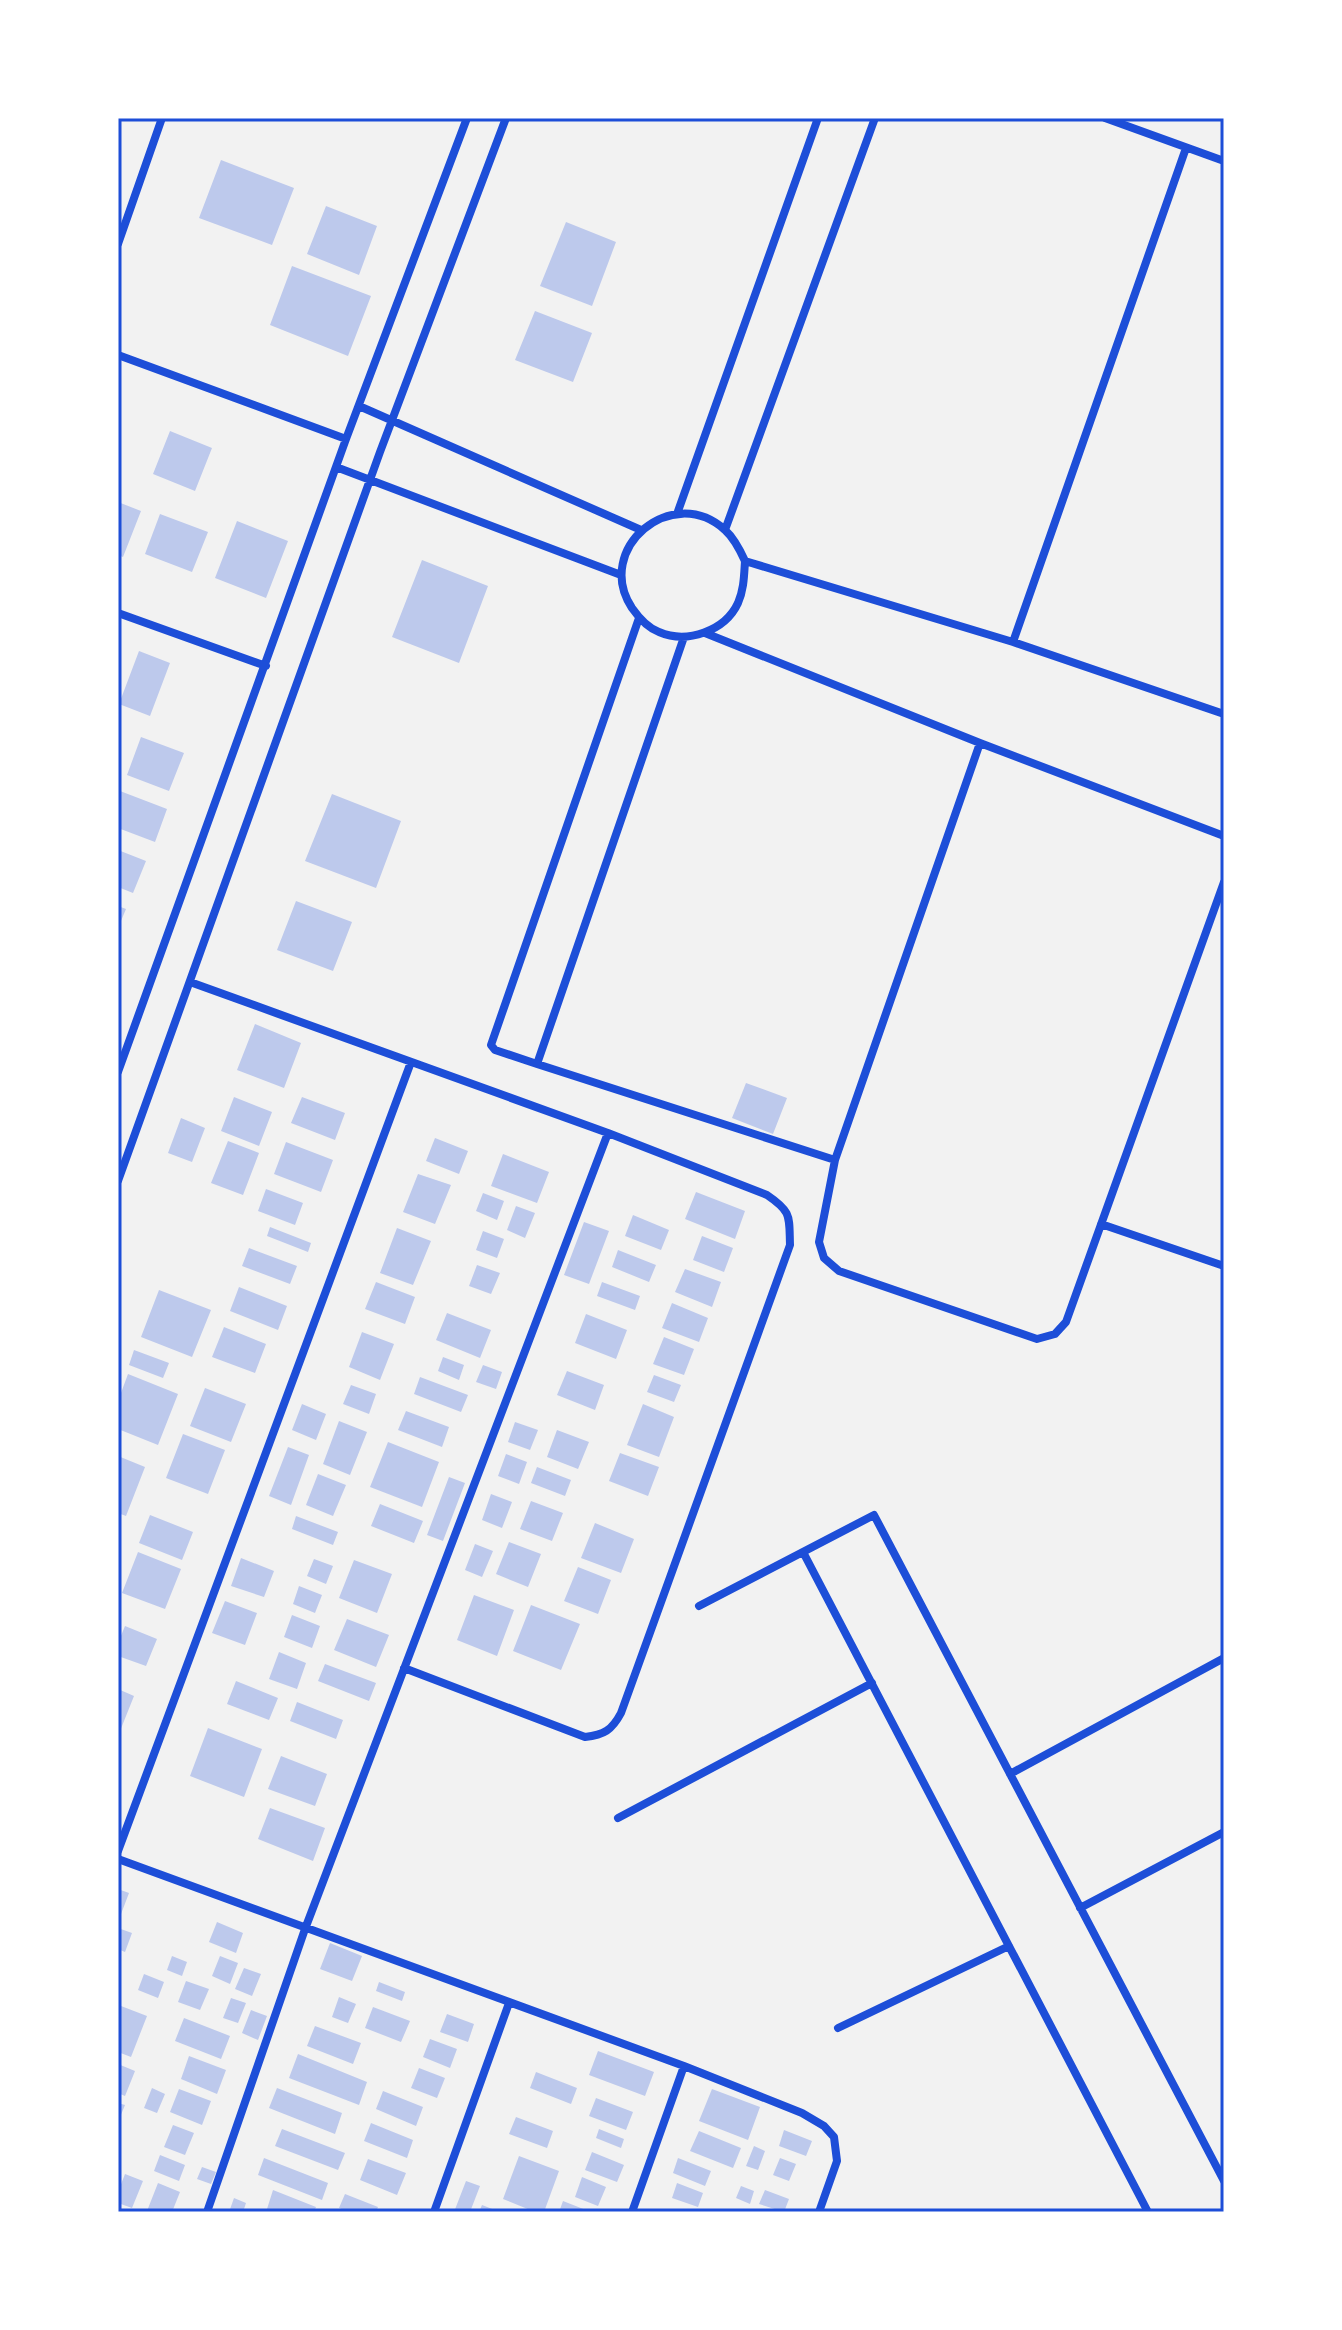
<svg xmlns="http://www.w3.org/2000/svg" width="1342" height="2330" viewBox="0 0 1342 2330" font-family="Arial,sans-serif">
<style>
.building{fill:#bdc9ec}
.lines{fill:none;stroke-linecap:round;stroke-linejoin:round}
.minor{stroke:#1d4ed8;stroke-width:8}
.neatline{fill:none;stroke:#1d4ed8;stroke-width:3}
</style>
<rect width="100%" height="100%" fill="#f2f2f2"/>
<path class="building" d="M221,160L294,188L272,245L199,218Z
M326,206L377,226L359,275L307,254Z
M566,222L616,242L592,306L540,286Z
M292,266L371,296L348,356L270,325Z
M535,311L592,333L573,382L515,360Z
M170,431L212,448L195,491L153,474Z
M118,502L141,511L123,557L118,555Z
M160,514L208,532L192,572L145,554Z
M237,521L288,541L266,598L215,578Z
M422,560L488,586L459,663L392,637Z
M139,651L170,663L150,716L119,704Z
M141,737L184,753L169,791L127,775Z
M120,791L167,809L155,842L118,828V798Z
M332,794L401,821L376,888L305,861Z
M118,850L146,861L133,893L118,887Z
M296,901L352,922L333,971L277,950Z
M118,906L126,909L118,928Z
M255,1024L301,1043L284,1088L237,1070Z
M746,1083L787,1098L773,1134L732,1118Z
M234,1097L272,1112L259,1146L221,1131Z
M302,1097L345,1113L335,1140L291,1123Z
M181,1118L205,1128L192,1162L168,1153Z
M435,1138L468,1151L459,1174L426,1161Z
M228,1141L259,1153L243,1195L211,1183Z
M286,1142L333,1160L321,1192L274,1174Z
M503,1154L549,1172L537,1203L491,1186Z
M418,1174L451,1185L435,1224L403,1212Z
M266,1189L303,1203L295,1225L258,1211Z
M696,1192L745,1211L735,1239L685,1219Z
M483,1193L504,1201L497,1220L476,1211Z
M516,1206L535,1213L525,1238L507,1230Z
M633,1215L669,1230L661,1250L625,1236Z
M584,1222L609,1231L589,1284L564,1275Z
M270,1227L311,1243L308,1252L267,1236Z
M397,1228L431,1241L413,1285L380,1273Z
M483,1231L504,1239L497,1258L476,1250Z
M702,1236L733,1248L724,1272L693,1260Z
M249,1248L297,1266L290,1284L242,1266Z
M618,1250L656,1265L649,1282L612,1267Z
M477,1265L500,1273L491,1294L469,1286Z
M685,1269L721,1282L712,1307L675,1292Z
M376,1282L415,1297L405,1324L365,1309Z
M602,1282L640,1296L635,1310L597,1296Z
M239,1287L287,1306L278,1330L230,1311Z
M159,1290L211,1310L192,1357L141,1337Z
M672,1303L708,1318L699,1342L662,1328Z
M447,1313L491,1330L480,1358L436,1340Z
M586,1314L627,1330L616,1359L575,1343Z
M224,1327L266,1344L255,1373L212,1357Z
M362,1332L394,1344L380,1380L349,1367Z
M664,1337L694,1349L684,1375L653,1364Z
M134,1350L169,1363L163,1378L129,1365Z
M443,1357L464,1365L459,1380L438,1371Z
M483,1365L502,1372L496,1389L476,1382Z
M567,1371L604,1385L595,1410L557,1395Z
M128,1374L178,1394L158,1445L118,1429V1401Z
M654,1375L681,1385L674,1402L647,1392Z
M420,1377L468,1395L461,1412L414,1394Z
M351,1385L376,1394L369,1414L343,1404Z
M205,1388L246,1404L231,1442L190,1426Z
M302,1404L326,1414L316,1440L292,1430Z
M643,1404L674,1417L659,1457L627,1445Z
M406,1411L449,1427L442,1447L398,1430Z
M339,1421L367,1432L350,1475L323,1464Z
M515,1422L538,1430L530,1450L508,1442Z
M557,1430L589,1442L578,1469L547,1457Z
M183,1434L225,1450L208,1494L166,1478Z
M388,1442L439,1462L422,1507L370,1487Z
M288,1447L309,1455L291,1505L269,1496Z
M620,1453L659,1467L648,1496L609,1481Z
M506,1454L527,1462L519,1484L498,1476Z
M118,1456L145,1467L126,1516L118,1513Z
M537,1467L571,1480L565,1496L531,1483Z
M318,1474L346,1485L333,1516L306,1505Z
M449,1477L465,1483L443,1541L427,1535Z
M491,1494L512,1502L502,1528L482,1520Z
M531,1501L563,1513L552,1541L520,1529Z
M380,1504L423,1521L414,1543L371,1526Z
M150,1515L193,1532L182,1560L139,1543Z
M296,1516L338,1532L333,1545L292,1529Z
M595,1523L634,1539L621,1573L581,1558Z
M509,1542L541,1554L528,1587L496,1574Z
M475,1544L493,1551L482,1577L465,1570Z
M138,1552L181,1569L165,1609L122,1593Z
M241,1558L274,1571L264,1597L231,1586Z
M314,1559L333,1566L326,1584L307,1576Z
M354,1560L392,1574L377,1613L339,1598Z
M578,1567L611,1580L598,1614L564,1601Z
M299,1586L322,1595L315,1613L293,1604Z
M474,1595L514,1610L497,1656L457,1640Z
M225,1601L257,1613L245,1645L212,1633Z
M531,1605L580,1624L561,1670L513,1651Z
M292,1615L320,1626L312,1648L284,1637Z
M347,1619L389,1635L376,1667L334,1650Z
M125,1626L157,1639L146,1666L118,1656V1643Z
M279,1652L306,1663L297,1689L269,1679Z
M325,1664L376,1683L369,1701L318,1681Z
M236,1681L278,1698L269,1720L227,1704Z
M118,1689L134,1696L118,1736Z
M297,1702L343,1720L336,1739L290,1721Z
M208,1728L262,1749L244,1797L190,1776Z
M281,1756L327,1774L315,1806L268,1789Z
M270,1808L325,1828L313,1861L258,1839Z
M118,1889L129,1893L118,1922Z
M217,1922L243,1933L236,1953L209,1942Z
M118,1928L132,1933L125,1952L118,1949Z
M330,1943L362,1956L352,1981L320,1969Z
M172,1956L187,1962L182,1976L167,1970Z
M220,1956L238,1963L230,1984L212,1976Z
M244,1968L261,1974L252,1996L235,1989Z
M144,1974L164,1982L158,1998L138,1990Z
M186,1981L209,1989L200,2010L178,2002Z
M379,1982L405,1992L402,2001L376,1991Z
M339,1997L356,2004L348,2023L332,2017Z
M231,1998L246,2003L238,2023L223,2018Z
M121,2006L147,2016L131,2057L118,2052V2015Z
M373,2007L410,2021L401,2042L365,2028Z
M251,2010L267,2016L258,2040L242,2033Z
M447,2014L474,2024L468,2042L440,2032Z
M184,2018L230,2036L221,2059L175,2041Z
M315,2026L361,2043L353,2064L307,2046Z
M430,2039L457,2049L450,2068L423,2057Z
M598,2051L654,2072L645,2096L589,2075Z
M298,2054L367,2082L359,2105L289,2078Z
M189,2056L226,2070L217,2094L181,2079Z
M118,2064L135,2071L125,2096L118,2093Z
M419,2068L445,2078L437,2098L411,2088Z
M536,2072L577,2088L571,2104L530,2088Z
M152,2088L165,2094L157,2113L144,2108Z
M277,2088L342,2113L335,2134L269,2108Z
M179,2089L211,2101L202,2125L170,2112Z
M712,2089L760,2107L748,2140L699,2121Z
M383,2091L423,2107L416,2126L376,2109Z
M596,2098L633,2112L626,2130L589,2116Z
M118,2103L125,2105L118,2122Z
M516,2117L553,2131L547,2148L509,2134Z
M371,2123L413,2140L407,2158L364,2141Z
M173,2125L194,2133L185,2155L164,2147Z
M282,2129L345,2153L338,2170L275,2146Z
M599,2129L624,2139L621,2148L596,2138Z
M784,2130L812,2141L806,2156L779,2146Z
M699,2131L741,2148L733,2168L690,2151Z
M754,2146L765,2151L758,2170L746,2166Z
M592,2152L624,2165L617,2182L585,2170Z
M160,2155L185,2165L179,2181L154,2171Z
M519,2156L559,2171L544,2212H535L503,2199Z
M264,2158L328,2183L322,2200L258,2175Z
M678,2158L711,2171L705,2186L673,2173Z
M780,2158L796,2164L789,2181L773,2175Z
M368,2159L406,2173L397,2195L360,2180Z
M202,2167L216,2172L211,2184L197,2179Z
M125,2174L143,2181L132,2208L118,2203V2192Z
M582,2177L606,2187L598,2206L575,2197Z
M466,2181L480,2186L470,2212H454Z
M158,2183L180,2192L172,2212L147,2211Z
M677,2183L703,2193L698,2207L672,2198Z
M741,2186L754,2191L750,2204L736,2198Z
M273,2190L316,2207L314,2212H274L267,2209Z
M765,2190L789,2199L784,2212L759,2204Z
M345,2194L378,2207L376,2212H349L339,2208Z
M234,2198L246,2203L243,2212H229Z
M563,2201L591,2212H559Z
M482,2205L500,2212H479Z"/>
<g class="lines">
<path class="minor" d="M1105,118L1224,161
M118,244L162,118
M118,355L346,439
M359,406L641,530
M336,467L621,575
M677,514L818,118
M725,530L875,118
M745,561C744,576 744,589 738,603C725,631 687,644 659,632C648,628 639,618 632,608C593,549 672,482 725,530C734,538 740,550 745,561L1013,642L1224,714
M118,613L266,666
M639,618L491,1045L495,1050L537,1064L835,1160
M705,633L980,743L1224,836
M1013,642L1186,148
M980,743L835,1160L819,1242L824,1258L839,1271L1037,1339L1055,1334L1066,1322L1224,882
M190,982L608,1133L767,1195C792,1212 789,1216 790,1245L621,1713C612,1730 604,1735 585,1737L404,1668
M537,1064L684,637
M118,1072L346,439L467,118
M118,1181L380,452L506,118
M1101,1224L1224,1266
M803,1552L1148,2212
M699,1606L874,1515L1224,2181
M1010,1774L1224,1658
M618,1818L872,1683
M118,1851L411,1062
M118,1859L684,2066L802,2113L824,2126L834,2137L837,2161L819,2212
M1080,1908L1224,1832
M838,2028L1009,1946
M207,2212L305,1929L608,1133
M434,2212L509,2003
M632,2212L684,2066"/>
</g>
<rect width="1342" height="2330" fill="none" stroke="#ffffff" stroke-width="240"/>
<rect x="120" y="120" width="1102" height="2090" class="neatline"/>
</svg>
